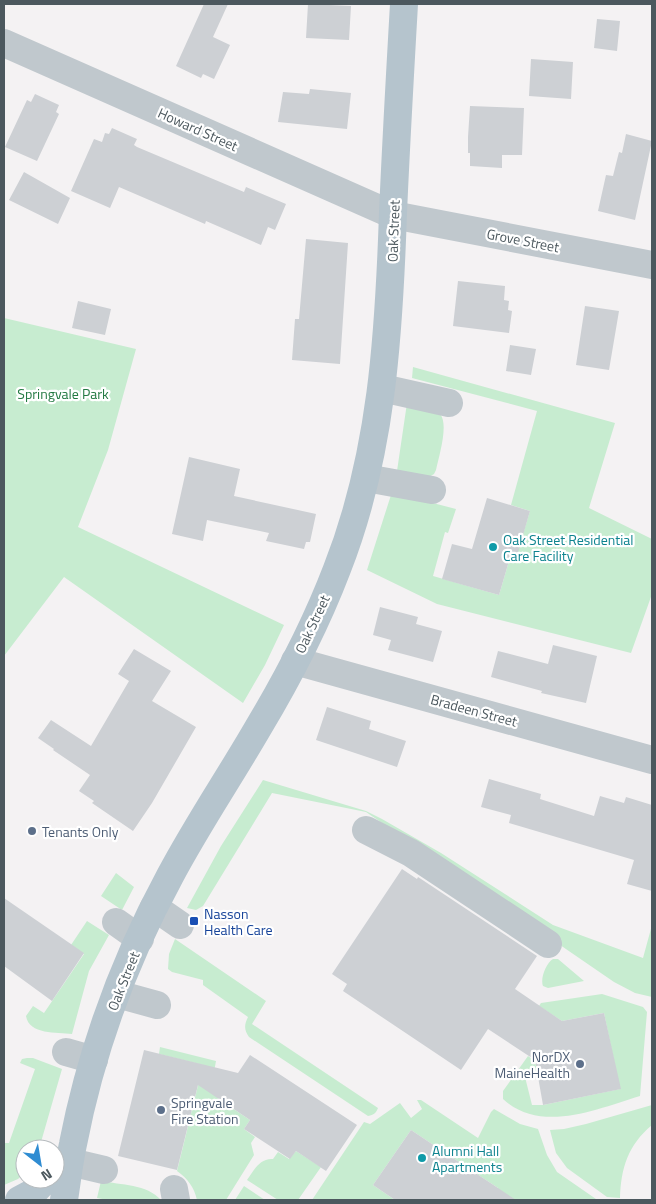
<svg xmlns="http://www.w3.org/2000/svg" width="656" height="1204" viewBox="0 0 656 1204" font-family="'Titillium Web',sans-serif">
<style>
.green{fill:#c7ecd0}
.building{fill:#cdd0d4}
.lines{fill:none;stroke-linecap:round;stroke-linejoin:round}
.minor{stroke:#c0c8cd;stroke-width:28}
.major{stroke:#b5c4cd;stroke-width:28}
.culture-dot{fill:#0f9aa8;stroke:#fff;stroke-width:2}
.service-dot{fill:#5c6f8a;stroke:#fff;stroke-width:2}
.transit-dot{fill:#1a4fb4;stroke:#fff;stroke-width:2}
.labels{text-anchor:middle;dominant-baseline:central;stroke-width:4.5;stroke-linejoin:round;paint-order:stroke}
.street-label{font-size:14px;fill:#4c585e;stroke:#fff}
.park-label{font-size:14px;fill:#237942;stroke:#fff}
.culture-label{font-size:14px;fill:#0d838f;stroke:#fff;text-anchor:start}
.service-label{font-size:14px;fill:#4e5e75;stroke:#fff;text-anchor:start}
.transit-label{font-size:14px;fill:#164399;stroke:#fff;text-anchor:start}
</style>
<rect width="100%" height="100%" fill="#f4f2f3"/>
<path class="green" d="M4,318L136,349L108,450L78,527L284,625L265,665L243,703L64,577L4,656Z
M413,367L615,423L589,508L652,539V594L631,653L437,604L367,570L391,495L429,502L456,509L448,533L445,532L433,576L499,595L509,561L515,563L517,555L512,553L520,544L530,511L511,505L537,411L412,378Z
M407,403L440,414C449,424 439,456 436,470L434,474L429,477L397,471Z
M263,780L366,811L382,819L441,853L553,925L643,958L652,925V997L635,993L614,982L366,812L272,793L203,906L196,910L187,908L221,846Z
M116,873L134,887L122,910L101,896Z
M87,921L109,935L89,971L72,1034C57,1032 29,1035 26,1016L33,1006L44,1013L84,954L71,945Z
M175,939L266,1001L252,1024L378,1108C376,1113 374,1115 368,1116L249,1037C244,1030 244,1025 248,1017L203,985V980L172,972L168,969L169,954Z
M553,959H558L584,981L548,988L543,986C540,979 546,963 553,959Z
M602,994L643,1007L647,1012L640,1096C597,1109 541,1134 503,1099V1091L528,1056L535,1061L537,1072L525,1077L532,1105H543L620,1089L604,1013L562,1021L539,1006L541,1003Z
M160,1047L216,1061L211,1088L220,1100L250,1120L244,1129L255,1137L251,1143L254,1155L226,1200H197C194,1187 188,1179 177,1171L203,1065L159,1054Z
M27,1058H33L62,1069L39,1149H25V1172L18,1179L4,1185V1143H9L35,1069L20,1063L22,1059Z
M417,1100H421L478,1138L491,1112L494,1109L520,1124L538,1129L547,1155L557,1172L596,1199L587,1200H491L498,1188L411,1130L373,1185L395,1200H312L364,1122L370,1124L400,1103L411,1118L422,1109Z
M652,1105V1125C628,1145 621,1168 620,1198L607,1197L567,1168L556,1153L550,1130L564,1129L586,1124Z
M296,1151L321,1167L298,1200H278L247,1180C254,1171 259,1158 273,1159L278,1152L289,1159Z
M101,1181C121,1185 147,1184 161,1200H108L97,1198Z
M244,1186L265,1200H235Z"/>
<path class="building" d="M204,4H228L213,37L230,45L214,79L203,74L201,78L176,66Z
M308,4L351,6L349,40L306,38Z
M597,19L620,21L617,51L594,48Z
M531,59L573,62L571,99L529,96Z
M310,89L351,93L347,129L278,122L283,92L309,94Z
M35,94L59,105L56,112L59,114L37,161L5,147L27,100L31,102Z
M470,106L524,108L522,155H502V168L470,166V153H468V137Z
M112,128L137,139L134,145L137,147L244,192L246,187L286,204L275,230L268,227L261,245L206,221L205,224L119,187L110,208L71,191L94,139L102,142L105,133L109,134Z
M626,134L652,141L635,220L598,211L606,175L613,176L619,152L622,153Z
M24,172L70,198L58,224L9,200Z
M306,239L348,243L340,364L292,360L295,319H299Z
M458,281L505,286L504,300L509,301L508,310L512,311L509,333L453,326Z
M78,301L111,309L105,335L72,328Z
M585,306L619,311L609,370L576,365Z
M510,345L536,349L531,375L506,371Z
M189,457L240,469L234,496L316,514L310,542H306L304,549L266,541L269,533L207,520L203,541L172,534Z
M487,498L530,511L515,563L509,561L499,595L442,579L452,544L472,549Z
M380,607L418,617L416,624L442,631L433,662L388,650L391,640L373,635Z
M553,645L597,656L586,703L541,693L542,691L491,677L498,651L548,664Z
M134,649L171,671L152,701L196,727L152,803L133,831L92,803L94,801L79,791L90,775L53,750L54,749L38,738L51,720L91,746L129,681L118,674Z
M327,707L371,721L369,729L406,741L397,767L316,740Z
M489,779L541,794L540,799L594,816L600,796L624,803L626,797L652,805V891L627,884L634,860L509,823L511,815L481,807Z
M402,869L417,879L418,877L537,956L515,989L562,1021L604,1013L621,1089L543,1105L535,1060L488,1029L461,1070L343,991L347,984L332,974Z
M4,898L84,953L52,1001L4,966Z
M144,1050L238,1073L250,1055L357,1125L326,1171L296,1151L290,1159L244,1129L250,1120L198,1085L177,1170L118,1156Z
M411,1130L516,1200H395L373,1185Z"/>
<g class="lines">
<path class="minor" d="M4,43L393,215L652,265
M382,388L449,403
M366,478L432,490
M295,661L652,760
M366,830L411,853L548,944
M154,907L180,925
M116,922L140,939
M117,994L157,1005
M66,1052L94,1060
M70,1162L104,1170
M174,1189L176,1200"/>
<path class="major" d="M19,1200L34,1192L46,1179
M64,1200C67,1181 69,1162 73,1144C91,1051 125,959 170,876C197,825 229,778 258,728C288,678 316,624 337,569C382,455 389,334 393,213C396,143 400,74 404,4"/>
</g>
<g class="culture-dot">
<circle cx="493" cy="547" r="5"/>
<circle cx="422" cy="1158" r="5"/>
</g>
<g class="service-dot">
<circle cx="32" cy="831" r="5"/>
<circle cx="580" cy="1064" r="5"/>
<circle cx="161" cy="1110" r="5"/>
</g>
<rect class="transit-dot" x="189" y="916" width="10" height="10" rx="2.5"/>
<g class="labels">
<g class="street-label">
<text transform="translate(198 129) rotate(24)">Howard Street</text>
<text transform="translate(393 231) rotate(-88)">Oak Street</text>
<text transform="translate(523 240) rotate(11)">Grove Street</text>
<text transform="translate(312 624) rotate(-65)">Oak Street</text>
<text transform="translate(474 710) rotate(15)">Bradeen Street</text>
<text transform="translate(123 981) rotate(-68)">Oak Street</text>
</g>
<g class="park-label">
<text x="63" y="393">Springvale Park</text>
</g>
<g class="culture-label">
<text x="503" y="539">Oak Street Residential<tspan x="503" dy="16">Care Facility</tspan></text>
<text x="432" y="1150">Alumni Hall<tspan x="432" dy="16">Apartments</tspan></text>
</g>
<g class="service-label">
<text x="42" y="831">Tenants Only</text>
<text x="570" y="1056" text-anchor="end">NorDX<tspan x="570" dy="16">MaineHealth</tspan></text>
<text x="171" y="1102">Springvale<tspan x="171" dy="16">Fire Station</tspan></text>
</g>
<g class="transit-label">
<text x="204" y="913">Nasson<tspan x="204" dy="16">Health Care</tspan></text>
</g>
</g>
<rect width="656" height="1204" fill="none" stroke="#4c585e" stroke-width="10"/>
<g transform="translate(40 1164) rotate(149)"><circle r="24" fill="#ffffff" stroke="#b7bcbf"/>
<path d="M0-4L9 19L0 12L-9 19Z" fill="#2f8cd2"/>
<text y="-8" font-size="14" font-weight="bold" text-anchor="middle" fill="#4c585e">N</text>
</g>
</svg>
